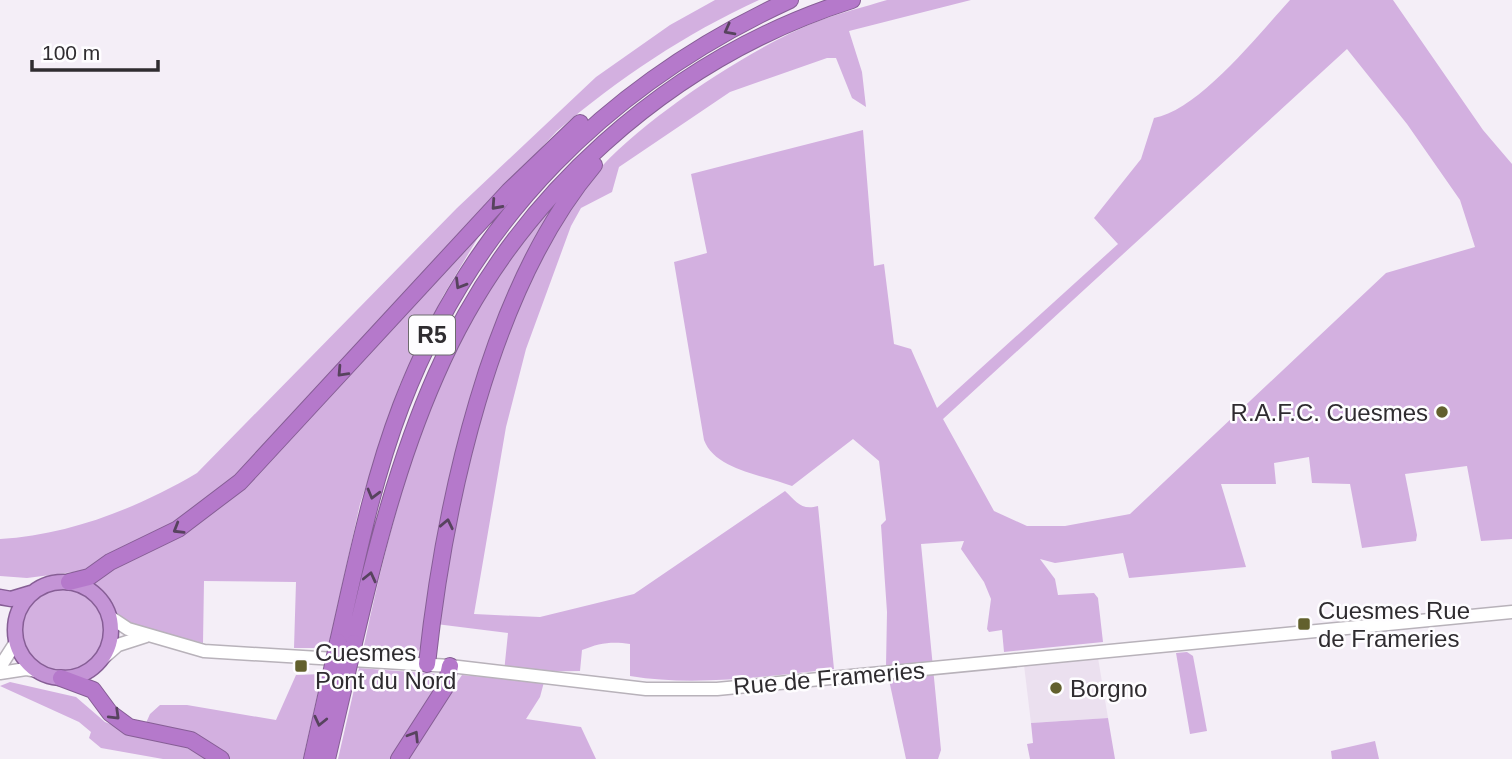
<svg xmlns="http://www.w3.org/2000/svg" width="1512" height="759" viewBox="0 0 1512 759" font-family="Helvetica,sans-serif">
<style>
.built{fill:#ebe0ef}
.green{fill:#d3b0e0;fill-rule:evenodd}
.lines{fill:none;stroke-linecap:round;stroke-linejoin:round}
.secondary-casing{stroke:#b8b2ba;stroke-width:15}
.trunk-casing{stroke:#865e95;stroke-width:17}
.motorway-casing{stroke:#865e95;stroke-width:18}
.secondary{stroke:#fff;stroke-width:12}
.trunk{stroke:#c494d6;stroke-width:14}
.motorway{stroke:#b579cb;stroke-width:16}
.motorway-bridge-casing{stroke:#865e95;stroke-width:18;stroke-linecap:butt}
.motorway-bridge{stroke:#b579cb;stroke-width:16}
.oneway{stroke:#57435e}
.poi-dot{fill:#62602d;stroke:#fefdff;stroke-width:2.5}
.labels{text-anchor:middle;dominant-baseline:central;stroke-width:5;stroke-linejoin:round;paint-order:stroke}
.shield{fill:#fefdff;stroke:#6d6b6e;stroke-width:2}
.shield-label{font-size:23px;font-weight:bold;fill:#2f2c30}
.poi-label{font-size:24px;fill:#2f2c30;stroke:#fefdff;text-anchor:start}
.street-label{font-size:24px;fill:#2f2c30;stroke:#fefdff}
</style>
<rect width="100%" height="100%" fill="#f4eef7"/>
<path class="built" d="M1098,658L1108,718L1031,723L1024,665Z"/>
<path class="green" d="M715,0H759C685,34 619,78 557,131L224,488L156,535L89,570L27,578L0,576V539C69,535 138,508 197,473L457,208L596,77L670,25Z
M887,0H971L849,31L862,72L866,107L852,98L836,58H827L730,92L619,167L612,192L581,208L571,226L526,349L506,427L474,614L540,617L634,594L785,491C796,501 801,511 818,506L834,669C767,676 697,687 630,676V644C612,641 599,643 582,650L580,671L504,672L508,633L436,624C464,481 499,288 595,174C641,120 750,48 816,22C839,13 864,7 887,0Z
M1290,0H1393L1483,130L1512,164V539L1481,541L1467,466L1405,474L1417,535L1416,541L1362,548L1350,484L1312,483L1309,457L1274,463L1276,484H1221L1246,567L1129,578L1123,553L1055,563L1040,559L1055,579L1058,595L1094,593L1098,598L1103,642L1004,652L1002,630L989,632L987,629L991,599L984,582L961,549L964,541L921,544L941,750L938,759H906L886,666L887,612L881,525L886,520L879,461L853,439L792,486C764,475 715,470 704,440L674,262L707,253L691,174L863,130L874,266L884,264L894,344L911,349L937,408L1118,244L1094,218L1141,159L1154,118C1198,111 1259,34 1290,0ZM1347,49L1407,124L1460,200L1475,247L1386,273L1130,514L1065,526H1027L994,511L943,419Z
M559,198L561,200L485,370L423,645L415,655L363,650C389,527 421,400 488,293C509,259 534,229 559,198Z
M482,231L443,296L400,384L360,504L328,648H294L296,582L204,581L203,643L124,624L106,599L89,583L108,569L178,536Z
M23 630a41 41 0 1 1 82 0a41 41 0 1 1-82 0Z
M1187,652L1193,656L1207,731L1190,734L1176,653Z
M359,668L438,674L441,681L396,759H338Z
M322,674L303,759H226L146,723L150,714L160,705H187L276,720L296,675Z
M462,675L544,682L540,697L526,719L581,727L596,759H406Z
M10,682L76,697L105,722L135,734L193,749L210,759H163L101,748L89,738L91,732L79,722L0,686Z
M1108,718L1115,759H1030L1027,744L1033,743L1031,723Z
M1375,741L1379,759H1332L1331,751Z"/>
<g class="lines">
<defs>
<path id="secondary" d="M110,617L128,629L204,651L450,666L646,689H717L1512,612
M101,660L118,645L146,636
M0,667L16,642
M0,673L26,669L40,672"/>
<path id="trunk" d="M15 630a48 48 0 1 1 96 0a48 48 0 1 1-96 0Z
M0,597L11,599L31,593"/>
<path id="motorway" d="M69,582L89,577L110,562L178,529L240,482L509,191L580,123
M338,642C356,563 372,482 401,406C473,218 608,84 790,0
M354,643C375,552 398,461 436,375C512,199 669,58 852,0
M427,664C444,506 489,289 594,165
M61,678L93,690L110,713L129,727L191,740L221,759
M312,759L329,683
M327,759L344,686
M399,759L446,686L450,666"/>
</defs>
<use href="#secondary" class="secondary-casing"/>
<use href="#trunk" class="trunk-casing"/>
<use href="#motorway" class="motorway-casing"/>
<use href="#secondary" class="secondary"/>
<use href="#trunk" class="trunk"/>
<use href="#motorway" class="motorway"/>
<defs>
<path id="motorway-bridge" d="M329,683L338,642
M344,686L354,643"/>
</defs>
<use href="#motorway-bridge" class="motorway-bridge-casing"/>
<use href="#motorway-bridge" class="motorway-bridge"/>
</g>
<defs><path id="oneway-chevron" d="M-2-3.5L2.5 0L-2 3.5" fill="none" stroke-width="1.6" stroke-linecap="round" stroke-linejoin="round" transform="scale(1.75)"/></defs>
<g class="oneway">
<use href="#oneway-chevron" transform="translate(729 30) rotate(152)"/>
<use href="#oneway-chevron" transform="translate(496 205) rotate(132)"/>
<use href="#oneway-chevron" transform="translate(460 284) rotate(121)"/>
<use href="#oneway-chevron" transform="translate(342 372) rotate(133)"/>
<use href="#oneway-chevron" transform="translate(373 494) rotate(105)"/>
<use href="#oneway-chevron" transform="translate(447 524) rotate(-78)"/>
<use href="#oneway-chevron" transform="translate(178 529) rotate(149)"/>
<use href="#oneway-chevron" transform="translate(370 577) rotate(-77)"/>
<use href="#oneway-chevron" transform="translate(115 715) rotate(44)"/>
<use href="#oneway-chevron" transform="translate(320 721) rotate(103)"/>
<use href="#oneway-chevron" transform="translate(414 736) rotate(-58)"/>
</g>
<g class="poi-dot">
<circle cx="1442" cy="412" r="7"/>
<rect x="1297" y="617" width="14" height="14" rx="3.5"/>
<rect x="294" y="659" width="14" height="14" rx="3.5"/>
<circle cx="1056" cy="688" r="7"/>
</g>
<g class="labels">
<rect class="shield" x="409" y="315.5" width="46" height="39" rx="5"/>
<g class="shield-label">
<text x="432" y="335">R5</text>
</g>
<g class="poi-label">
<text x="1428" y="412" text-anchor="end">R.A.F.C. Cuesmes</text>
<text x="1318" y="610">Cuesmes Rue<tspan x="1318" dy="28">de Frameries</tspan></text>
<text x="315" y="652">Cuesmes<tspan x="315" dy="28">Pont du Nord</tspan></text>
<text x="1070" y="688">Borgno</text>
</g>
<g class="street-label">
<text transform="translate(829 678) rotate(-5)">Rue de Frameries</text>
</g>
</g>
<path d="M32 60v10h126v-10" fill="none" stroke="#2f2c30" stroke-width="3.5"/>
<text x="42" y="60" font-size="21" fill="#2f2c30" stroke="#fefdff" stroke-width="5" paint-order="stroke">100 m</text>
</svg>
